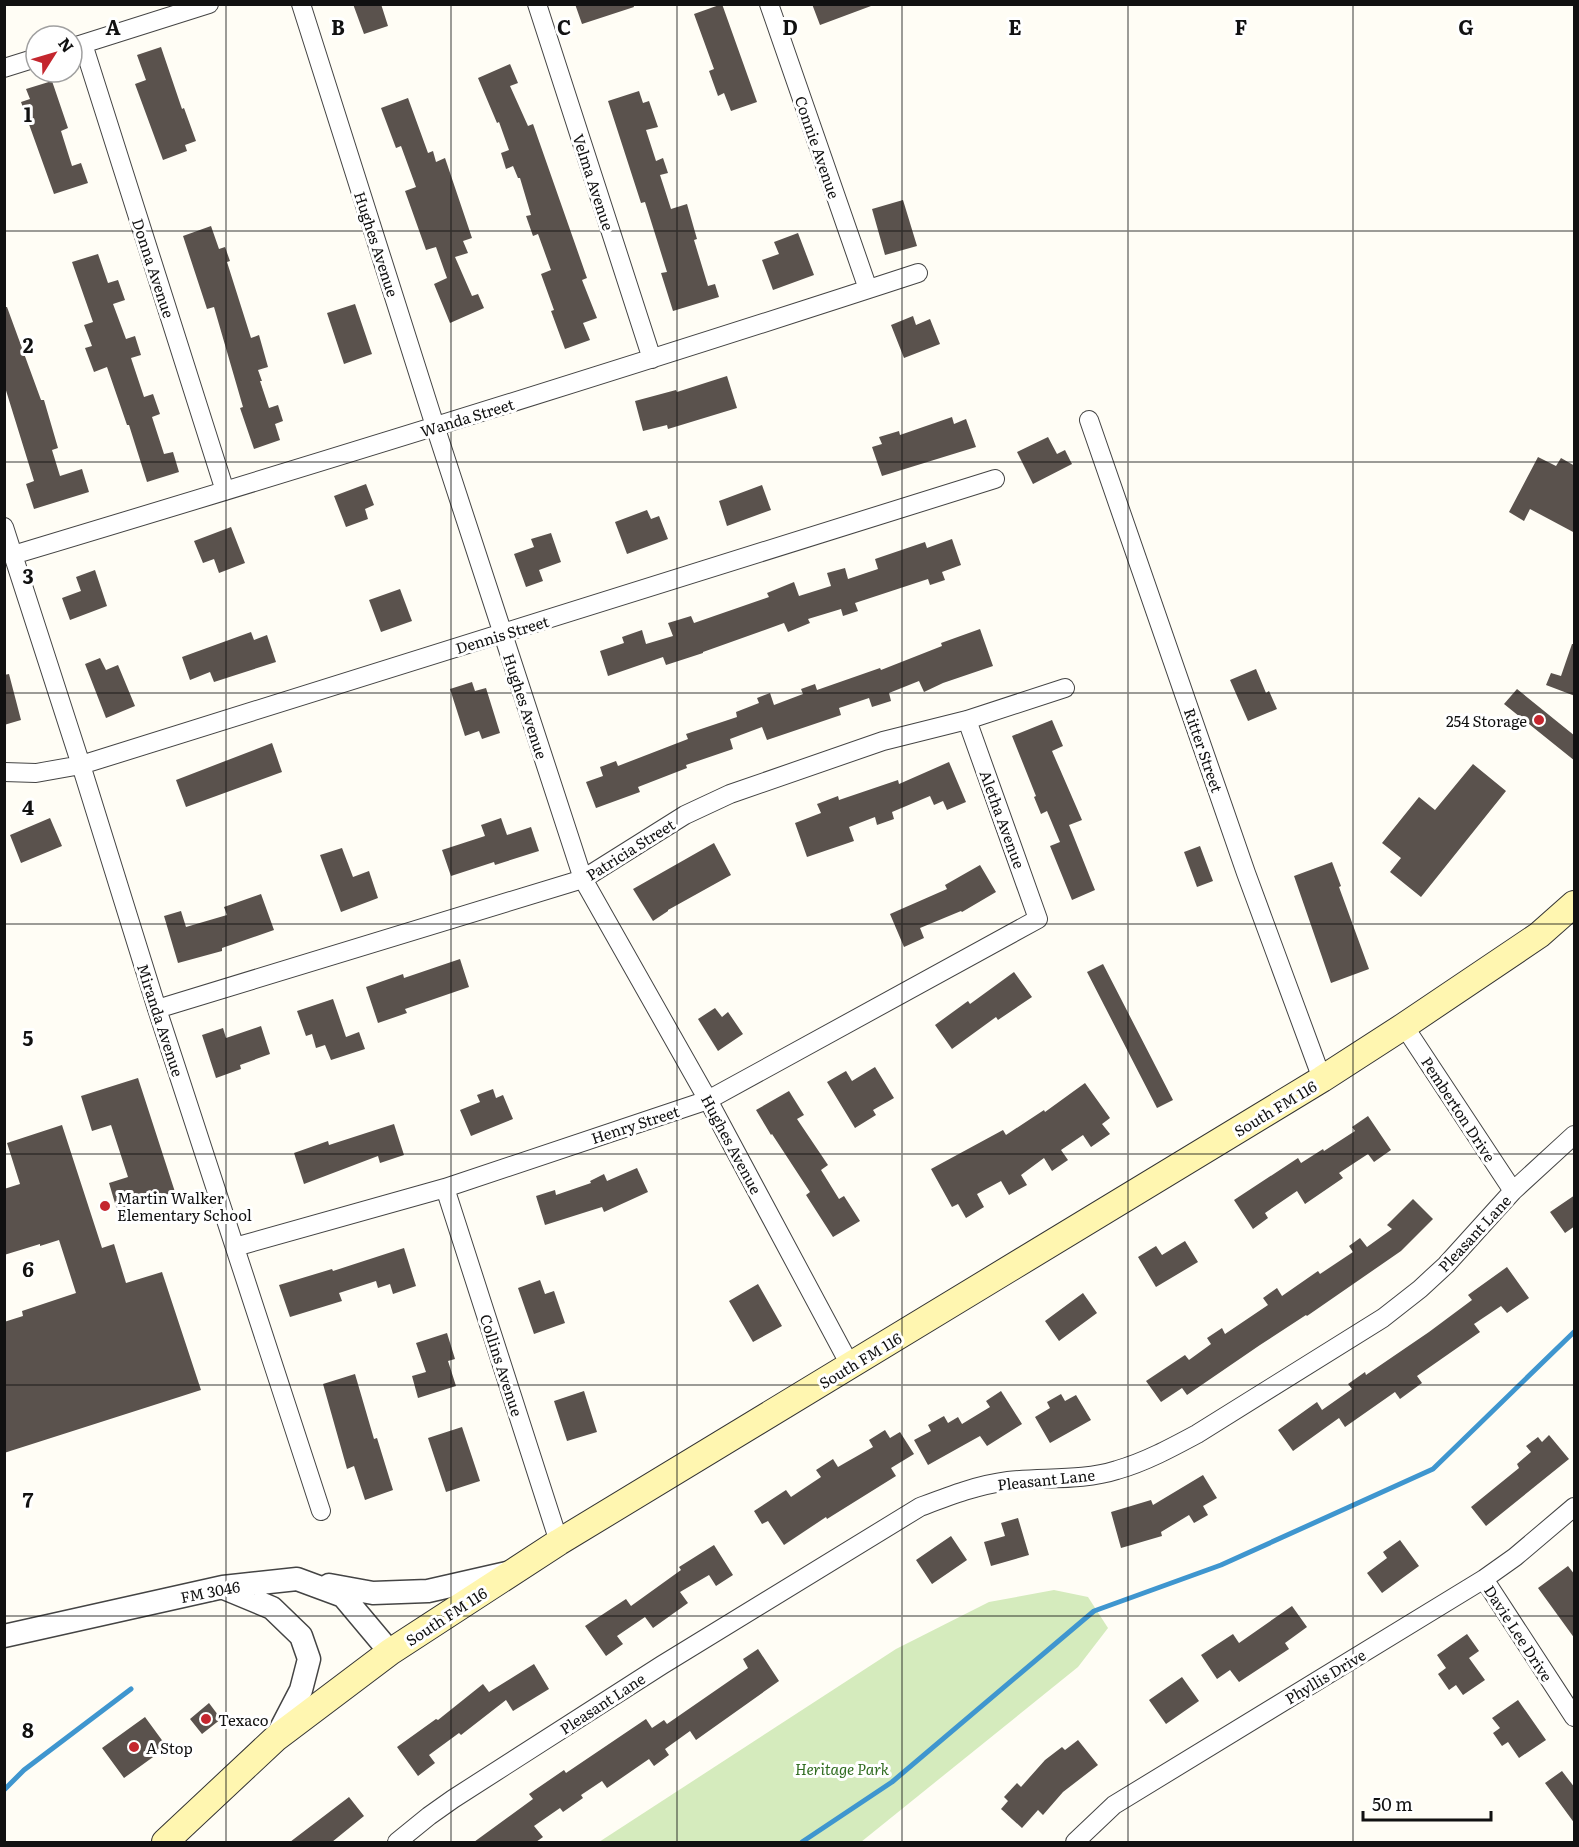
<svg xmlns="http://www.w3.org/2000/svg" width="1579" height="1847" viewBox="0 0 1579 1847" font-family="Literata,serif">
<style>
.green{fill:#d5ebbd}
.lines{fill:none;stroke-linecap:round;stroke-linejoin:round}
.stream{stroke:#3f96cf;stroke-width:5}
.building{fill:#5a524d}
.minor-casing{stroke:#444;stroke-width:20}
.tertiary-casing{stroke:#444;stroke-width:25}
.secondary-casing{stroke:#333;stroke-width:28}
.minor{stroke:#fff;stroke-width:18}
.tertiary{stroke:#fff;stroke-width:22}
.secondary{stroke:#fff6b0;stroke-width:26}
.grid{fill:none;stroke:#111;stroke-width:1.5;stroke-opacity:0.55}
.poi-dot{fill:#c4262e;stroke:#fff;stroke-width:2}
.labels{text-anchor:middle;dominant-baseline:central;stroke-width:6;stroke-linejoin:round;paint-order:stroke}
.street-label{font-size:15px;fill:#111;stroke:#fff}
.poi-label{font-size:15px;fill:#111;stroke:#fff;text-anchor:start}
.park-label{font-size:15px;font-style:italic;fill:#2f6b1f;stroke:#fff}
.grid-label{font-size:20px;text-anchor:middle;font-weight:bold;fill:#111;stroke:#fff;stroke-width:6;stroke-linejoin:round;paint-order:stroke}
</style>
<rect width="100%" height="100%" fill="#fffdf5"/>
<path class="green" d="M1054,1590L1088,1597L1108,1628L1078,1667L861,1842H599L896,1649L989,1602Z"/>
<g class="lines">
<path class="stream" d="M4,1790L24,1770L131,1689
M802,1842L892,1782L1094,1611L1221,1565L1433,1469L1574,1332"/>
</g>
<path class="building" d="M353,4H381L388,26L364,34Z
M575,4H633L634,7L582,24Z
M722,4L757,102L731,111L724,93L718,96L709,71L714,69L694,14Z
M812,4H870L871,6L820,25Z
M161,47L182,109L184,108L196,141L185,145L187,151L163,160L135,84L146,80L137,55Z
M510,64L518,83L510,86L528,126L533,124L587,278L582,280L597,318L583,323L590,340L565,349L551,311L554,310L541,274L551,270L538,234L533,236L526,216L531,215L520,178H518L513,166L506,169L501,153L509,150L499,122L497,123L478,78Z
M52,81L68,128L61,131L72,166L81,163L88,183L54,194L21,102L30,99L26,89Z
M639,91L643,103L649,101L658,127L646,130L656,161L663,158L668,173L660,175L671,209L687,204L697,239L694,240L708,286L715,284L719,297L673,311L661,273L667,272L645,202L641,203L608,101Z
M408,98L428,153L433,151L436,162L445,158L472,238L463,241L468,253L455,257L472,296L478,294L484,308L450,323L434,284L447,278L436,247L426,250L405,191L416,187L401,146L396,148L381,108Z
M903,200L917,246L885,255L872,209Z
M211,226L219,249L225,247L230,261L227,262L251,338L259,335L268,367L258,370L262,381H260L269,408L278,405L283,421L275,424L280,440L254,449L240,408L243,407L214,307L207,309L183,236Z
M798,233L814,275L773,290L762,260L779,254L774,242Z
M98,254L108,283L118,280L125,300L113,304L126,339L135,336L141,355L131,358L144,397L153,394L160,414L152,417L164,454L173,452L179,472L147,482L129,425H127L107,367L94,372L85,348L92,346L84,325L93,322L72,262Z
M355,304L372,354L344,364L327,313Z
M4,307H7L41,400H44L58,448L52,450L60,476L82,469L89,492L34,509L26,484L34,481L4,384Z
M913,316L916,325L930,319L940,344L904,358L891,325Z
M727,376L737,408L668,429L667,425L643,431L635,401L676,390L677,392Z
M952,417L954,424L966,419L976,447L882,476L872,447L882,444L879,437L899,431L900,435Z
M1048,437L1057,454L1065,450L1072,464L1033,484L1017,452Z
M1538,457L1556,466L1561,458L1575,466V533L1530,509L1524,521L1509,512Z
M366,484L374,505L365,509L368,519L346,527L334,496Z
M762,485L771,510L727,526L719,501Z
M647,510L651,519L659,516L668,539L627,554L615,522Z
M231,527L245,563L219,573L214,559L203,563L194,541Z
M551,533L561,562L539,570L543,581L526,587L514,554L534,547L531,539Z
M952,539L961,565L942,572L945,580L930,585L928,579L855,603L858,611L843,616L841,609L808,619L810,623L788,632L784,623L703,652V653L666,665L663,657L608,676L600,651L624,643L622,637L642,630L646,644L673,636L668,623L691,616L694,623L769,597L767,593L794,582L799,596L831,586L827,573L845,568L848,579L878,569L875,559L925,542L927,548Z
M95,570L107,606L70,620L62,598L81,591L76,577Z
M400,589L412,621L381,632L369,600Z
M980,629L993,666L943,683L924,692L919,681L889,693L891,701L872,707L869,698L839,708L841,715L767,740L762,727L730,739L733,749L686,765L687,768L638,787L640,792L596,808L586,782L603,776L600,767L616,761L618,766L688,739L686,734L737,717L736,712L759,703L757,698L770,693L774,705L803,694L801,689L815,684L817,690L880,668L881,670L942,646L941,643Z
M251,632L254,640L267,635L276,662L214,682L210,672L190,680L182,657Z
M1572,644H1575V696L1546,685L1551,673L1561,676Z
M100,658L106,670L118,665L135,706L106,718L85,664Z
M1256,669L1266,693L1269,691L1277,709L1248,721L1230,680Z
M9,674L21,720L4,725V675Z
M472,682L475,691L486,688L500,733L482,739L479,731L465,736L450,689Z
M1517,689L1575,736V761L1504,704Z
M1052,720L1063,746L1052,751L1082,820L1069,825L1095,890L1072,900L1050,846L1060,842L1047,811L1041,814L1034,797L1036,796L1012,736Z
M272,743L282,772L186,807L176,780Z
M949,762L966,802L947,810L943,801L934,805L930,796L892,812L894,819L877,825L875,817L849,827L854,841L807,857L795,823L821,813L817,804L838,796L839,800L898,780L899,784Z
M1473,764L1506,791L1421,897L1390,872L1401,858L1382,843L1419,797L1435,810Z
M50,818L62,846L21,863L10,835Z
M501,818L507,835L531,827L539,851L495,865L494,862L451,876L442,850L485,836L481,825Z
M714,843L731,875L668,910V911L653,921L633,889Z
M1200,846L1213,881L1197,887L1184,852Z
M342,848L353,877L369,871L378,898L341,912L320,855Z
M1332,862L1341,886L1339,887L1369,969L1331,983L1294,876Z
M980,865L996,892L962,912L961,911L920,928L924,938L904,947L890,914L947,889L945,885Z
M261,894L274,930L222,948V951L178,963L164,916L181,911L186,927L227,915L224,907Z
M460,959L469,987L405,1009L407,1013L378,1023L366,987L403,974L404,978Z
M1103,964L1173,1100L1157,1108L1087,972Z
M1014,972L1032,997L998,1020L996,1017L952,1049L935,1025L968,1001L970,1004Z
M333,999L346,1037L359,1032L365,1049L331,1060L325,1045L316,1048L312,1034L306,1036L297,1011Z
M715,1008L722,1017L728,1012L743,1034L718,1051L698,1019Z
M261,1026L270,1054L240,1065L241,1069L216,1078L202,1035L223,1028L226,1038Z
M875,1067L894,1098L873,1110L876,1115L855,1128L827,1082L846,1071L852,1081Z
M138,1078L175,1192L117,1210L109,1183L128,1177L111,1125L92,1131L81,1096Z
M1085,1083L1110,1118L1102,1124L1110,1134L1091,1147L1083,1135L1061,1150L1068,1160L1052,1171L1044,1158L1021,1175L1027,1185L1009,1195L1001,1181L977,1194L984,1207L966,1218L958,1204L952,1207L931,1169L1003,1130L1006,1135L1044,1110L1045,1112Z
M493,1089L496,1098L503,1095L513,1119L471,1136L460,1110L480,1102L477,1095Z
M789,1091L804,1115L797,1119L828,1165L821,1170L839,1199L844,1196L860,1221L833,1237L806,1195L810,1192L772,1134L771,1135L756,1110Z
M1368,1116L1391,1150L1374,1162L1368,1154L1339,1173L1343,1178L1305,1204L1297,1191L1265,1213L1268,1218L1253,1229L1234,1200L1298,1158L1301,1163L1323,1149L1324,1151L1355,1131L1352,1127Z
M394,1124L404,1155L380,1163L378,1156L304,1184L294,1153L328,1141L329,1145Z
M62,1125L102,1248L114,1244L126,1283L162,1272L201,1390L4,1453V1322L23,1316L22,1311L76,1293L59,1240L40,1246V1244L4,1255V1189L20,1184L7,1143Z
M637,1168L648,1192L604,1212L602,1207L545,1225L536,1196L555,1190L556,1195L591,1183L590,1181L604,1174L607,1181Z
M1575,1195V1226L1565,1233L1550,1212Z
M1413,1199L1433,1219L1401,1251L1307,1316L1306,1315L1260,1345L1187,1395L1182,1388L1161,1402L1146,1381L1185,1355L1189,1360L1211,1344L1207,1338L1222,1328L1225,1334L1268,1305L1263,1298L1277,1288L1282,1296L1318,1271L1320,1274L1353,1252L1349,1246L1360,1238L1367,1247L1392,1229L1387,1225Z
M1185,1241L1198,1262L1156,1287L1138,1257L1156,1246L1162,1255Z
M404,1248L416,1286L393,1294L390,1284L378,1288L376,1281L339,1293L342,1301L290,1317L279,1285L332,1269L333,1271Z
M1507,1267L1529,1298L1507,1313L1501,1306L1474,1324L1480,1332L1417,1376L1422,1383L1400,1399L1395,1392L1345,1427L1339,1418L1293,1451L1278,1430L1317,1402L1322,1410L1352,1389L1348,1384L1365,1372L1366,1375L1429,1332L1472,1300L1468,1295Z
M540,1280L545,1294L554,1291L565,1323L534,1334L518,1288Z
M758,1284L782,1326L753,1342L729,1301Z
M1083,1293L1097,1313L1059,1341L1045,1321Z
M447,1333L455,1359L448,1361L456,1386L418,1398L412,1376L426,1372L416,1343Z
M355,1374L374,1439L377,1438L393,1490L365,1500L354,1466L347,1469L323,1384Z
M584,1391L597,1432L567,1441L554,1401Z
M1001,1391L1022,1424L987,1446L980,1436L928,1465L914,1440L931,1431L928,1425L944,1416L948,1423L958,1417L962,1424L990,1407L986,1401Z
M1061,1394L1065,1401L1076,1395L1091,1420L1050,1443L1035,1417L1050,1408L1047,1402Z
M462,1427L480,1481L446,1492L428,1438Z
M885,1430L890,1438L900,1432L914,1454L891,1468L896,1476L827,1519L826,1517L784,1545L768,1521L762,1524L754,1511L786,1490L791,1497L821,1477L816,1470L833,1459L838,1467L873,1447L869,1440Z
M1549,1435L1569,1459L1486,1526L1471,1507L1519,1468L1517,1464L1531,1452L1526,1446L1538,1437L1542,1442Z
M1203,1475L1217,1498L1203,1506L1208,1515L1194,1523L1189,1515L1161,1532L1162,1536L1121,1548L1111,1512L1151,1500L1153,1505Z
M1018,1518L1029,1555L991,1566L984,1542L1005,1536L1001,1523Z
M951,1536L967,1560L932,1584L916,1560Z
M1400,1540L1419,1566L1382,1593L1367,1573L1387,1558L1383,1552Z
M714,1545L733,1575L716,1586L709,1575L680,1592L688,1603L653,1628L645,1617L617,1636L623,1644L606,1656L585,1626L626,1599L631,1606L681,1570L679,1567Z
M1568,1566L1575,1575V1639L1538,1588Z
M1292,1606L1307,1627L1285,1643L1289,1649L1239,1682L1230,1670L1217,1679L1201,1655L1233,1634L1239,1643Z
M1467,1634L1479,1651L1469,1658L1485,1680L1463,1695L1456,1685L1449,1690L1438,1674L1446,1668L1437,1655Z
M758,1649L779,1681L696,1740L690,1731L665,1749L669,1755L654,1766L649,1759L607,1788L602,1781L581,1795L583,1798L563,1812L560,1808L534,1826L543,1837L536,1842H474L533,1799L529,1794L564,1770L566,1773L646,1719L652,1728L664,1720L667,1724L748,1668L743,1659Z
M534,1664L549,1689L513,1711L506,1700L461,1735L459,1733L429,1755L435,1763L418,1776L397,1747L436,1719L438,1720L483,1684L489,1692Z
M1182,1677L1199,1701L1166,1724L1149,1700Z
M1518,1700L1546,1740L1519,1758L1508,1742L1502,1746L1493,1733L1500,1728L1492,1718Z
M209,1703L221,1719L202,1734L190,1719Z
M145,1717L167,1747L124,1778L102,1748Z
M1078,1740L1098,1765L1063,1792L1043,1815L1038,1810L1022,1828L1001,1809L1008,1801L1004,1797L1017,1783L1021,1787L1045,1760L1062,1747L1065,1750Z
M1562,1771L1575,1788V1824L1545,1783Z
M349,1797L364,1816L332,1842H290Z"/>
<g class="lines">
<defs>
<path id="minor" d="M301,4L435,426L583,879L708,1100L850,1365
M537,4L652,359
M769,4L868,289
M83,44L225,491
M73,47L209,4
M4,68L36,58
M1089,420L1246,873L1322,1079
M4,527L81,765L157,1009L321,1511
M13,555C316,464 618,371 918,273
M4,772L36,773L81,765L995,479
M157,1009L583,879L685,815L730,794L883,741L967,720L1065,688
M1404,1026L1513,1191
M445,1188L559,1542
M235,1247L445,1188L708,1100L1038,919L967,720
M1484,1579L1574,1717
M397,1842L429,1816L453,1799L662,1665L920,1507C949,1496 977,1485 1008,1481C1043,1477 1083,1481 1117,1470C1145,1462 1171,1448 1197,1434L1383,1318L1420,1289L1446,1265L1513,1191L1574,1135
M1075,1842L1114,1805L1484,1579L1515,1557L1574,1507"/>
<path id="tertiary" d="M329,1585L373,1593L428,1591L507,1573
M224,1588L272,1608L301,1636L309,1659L301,1690L276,1738
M4,1636L223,1587L297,1579L343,1596L390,1652"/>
<path id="secondary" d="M165,1842L276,1738L390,1652L559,1542L1322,1079L1404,1026L1539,935L1574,904"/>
</defs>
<use href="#minor" class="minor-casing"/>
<use href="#tertiary" class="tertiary-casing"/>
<use href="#secondary" class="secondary-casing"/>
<use href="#minor" class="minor"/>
<use href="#tertiary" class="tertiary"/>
<use href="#secondary" class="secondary"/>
</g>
<path class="grid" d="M226,4V1842M451,4V1842M677,4V1842M902,4V1842M1128,4V1842M1353,4V1842M4,231H1574M4,462H1574M4,693H1574M4,924H1574M4,1154H1574M4,1385H1574M4,1616H1574"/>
<g class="poi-dot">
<circle cx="1539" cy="720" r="6"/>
<circle cx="105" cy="1206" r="6"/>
<circle cx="206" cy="1719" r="6"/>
<circle cx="134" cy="1747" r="6"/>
</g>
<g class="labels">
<g class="street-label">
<text transform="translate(818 147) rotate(71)">Connie Avenue</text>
<text transform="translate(594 182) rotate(72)">Velma Avenue</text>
<text transform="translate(377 244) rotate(72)">Hughes Avenue</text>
<text transform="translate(154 268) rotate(72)">Donna Avenue</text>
<text transform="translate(467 417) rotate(-17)">Wanda Street</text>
<text transform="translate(502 634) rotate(-17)">Dennis Street</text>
<text transform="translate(526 706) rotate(72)">Hughes Avenue</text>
<text transform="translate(1204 750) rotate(71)">Ritter Street</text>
<text transform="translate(1003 819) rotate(70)">Aletha Avenue</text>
<text transform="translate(630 849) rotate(-32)">Patricia Street</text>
<text transform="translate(161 1020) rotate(72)">Miranda Avenue</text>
<text transform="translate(1275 1108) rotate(-31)">South FM 116</text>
<text transform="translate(1459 1109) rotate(57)">Pemberton Drive</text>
<text transform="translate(635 1124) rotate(-18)">Henry Street</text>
<text transform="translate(732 1144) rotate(62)">Hughes Avenue</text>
<text transform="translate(1474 1233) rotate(-47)">Pleasant Lane</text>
<text transform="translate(860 1360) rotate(-31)">South FM 116</text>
<text transform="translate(502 1365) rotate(72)">Collins Avenue</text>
<text transform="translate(1046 1479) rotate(-6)">Pleasant Lane</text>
<text transform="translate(210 1591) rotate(-11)">FM 3046</text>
<text transform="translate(446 1616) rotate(-33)">South FM 116</text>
<text transform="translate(1519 1633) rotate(57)">Davie Lee Drive</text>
<text transform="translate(1325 1676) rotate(-31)">Phyllis Drive</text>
<text transform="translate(602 1703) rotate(-33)">Pleasant Lane</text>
</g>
<g class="poi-label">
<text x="1527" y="720" text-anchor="end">254 Storage</text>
<text x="117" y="1197">Martin Walker<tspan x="117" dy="17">Elementary School</tspan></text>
<text x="218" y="1719">Texaco</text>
<text x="146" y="1747">A Stop</text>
</g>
<g class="park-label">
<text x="842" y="1768">Heritage Park</text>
</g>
</g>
<g class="grid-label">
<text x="113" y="35">A</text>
<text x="338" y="35">B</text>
<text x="564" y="35">C</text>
<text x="790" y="35">D</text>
<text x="1015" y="35">E</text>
<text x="1241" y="35">F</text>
<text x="1466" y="35">G</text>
<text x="28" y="122">1</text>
<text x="28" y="353">2</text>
<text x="28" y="584">3</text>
<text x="28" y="815">4</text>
<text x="28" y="1046">5</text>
<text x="28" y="1277">6</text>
<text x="28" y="1508">7</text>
<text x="28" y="1738">8</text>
</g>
<rect width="1579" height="1847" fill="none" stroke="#111111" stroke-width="12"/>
<g transform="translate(54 54) rotate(53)"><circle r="28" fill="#ffffff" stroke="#a0a0a0" stroke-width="1.5"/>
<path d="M0-4.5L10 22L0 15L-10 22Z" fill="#c4262e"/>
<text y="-9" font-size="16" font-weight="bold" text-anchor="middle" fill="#111111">N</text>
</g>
<path d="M1363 1811v9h128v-9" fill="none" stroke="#111111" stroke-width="3"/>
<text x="1372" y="1811" font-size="18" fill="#111111" stroke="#ffffff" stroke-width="4.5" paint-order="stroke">50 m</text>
</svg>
